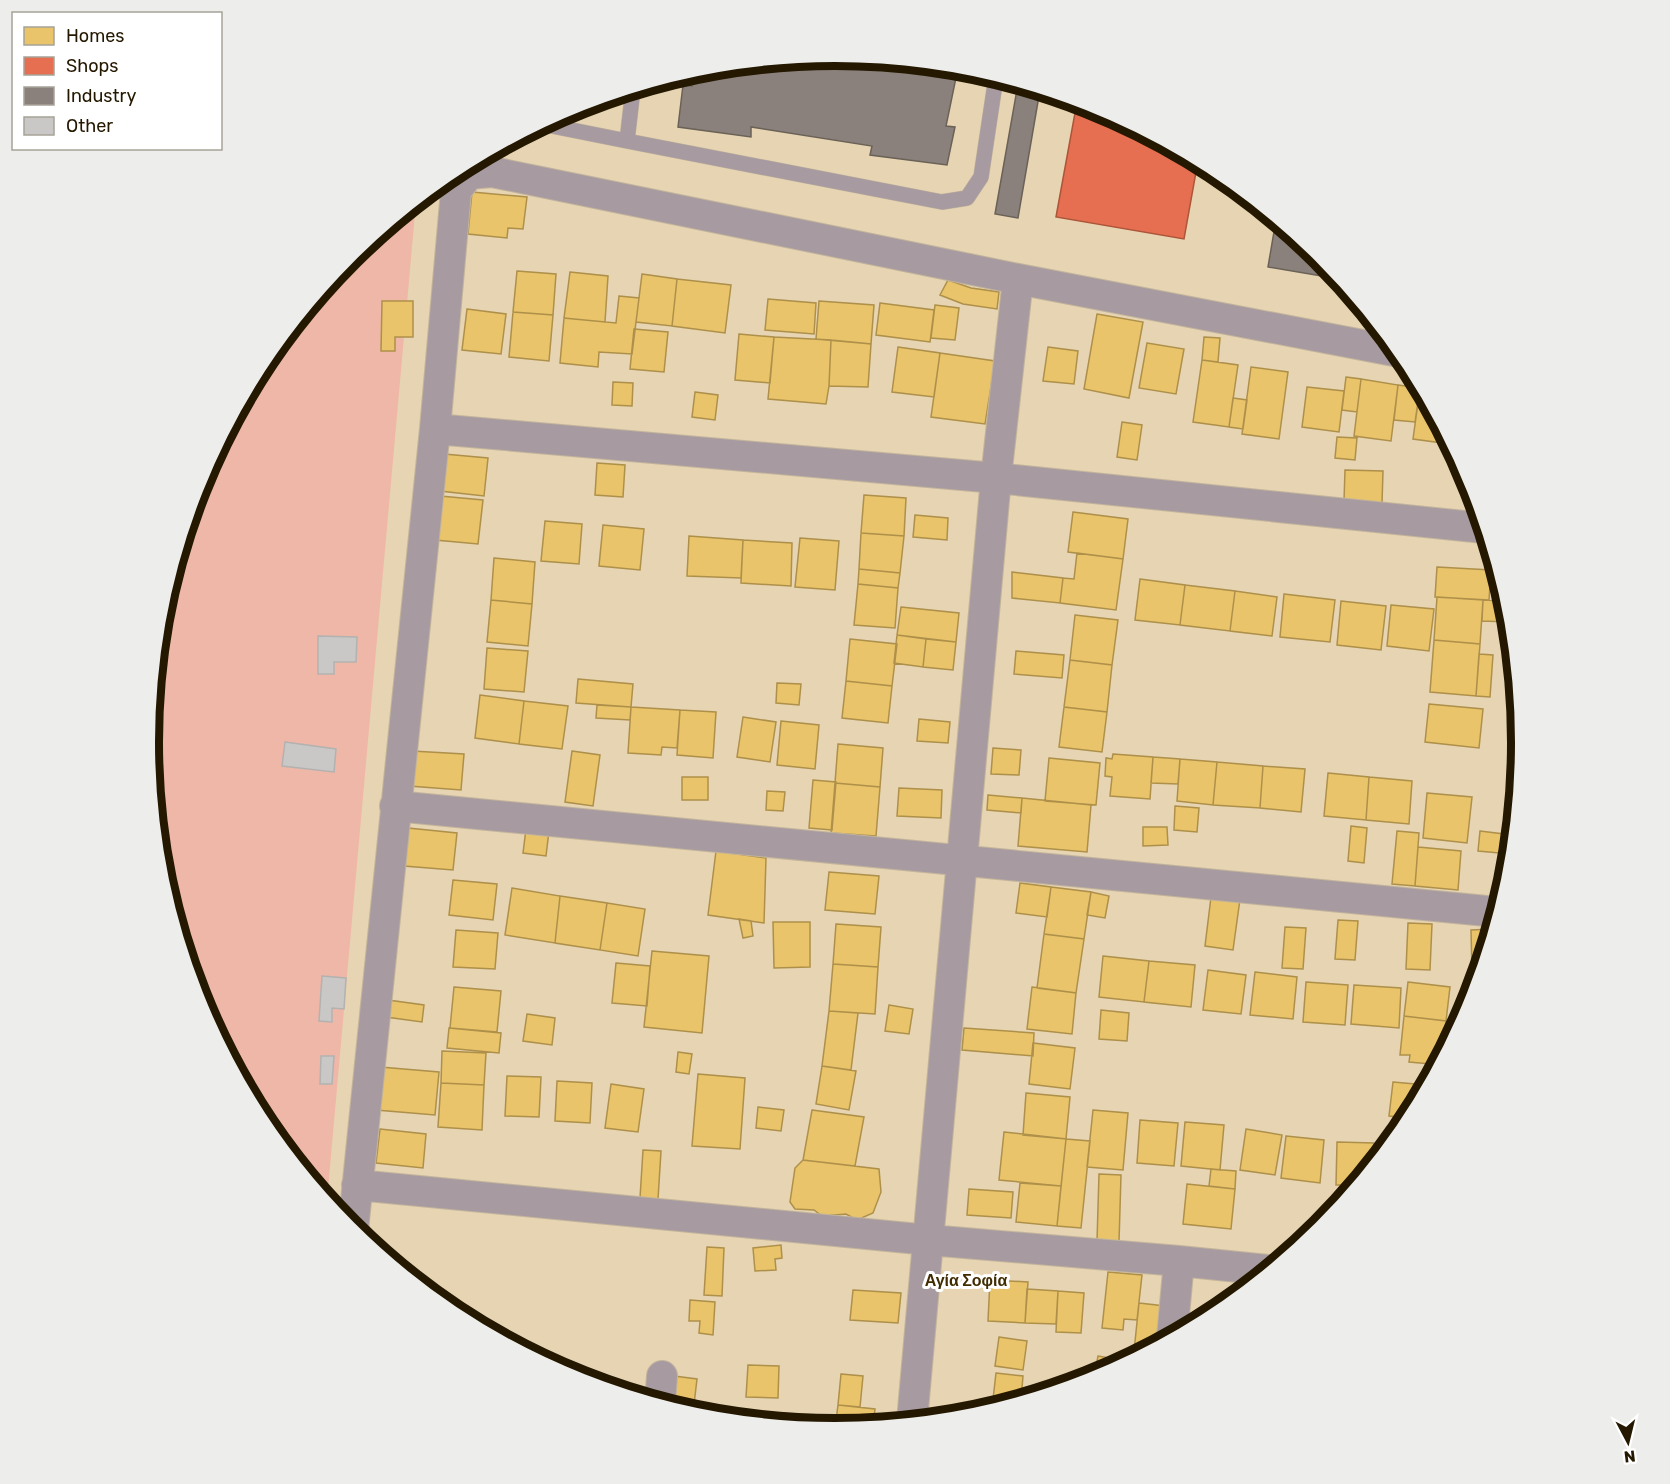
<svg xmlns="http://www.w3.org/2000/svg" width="1670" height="1484" viewBox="0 0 1670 1484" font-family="Rubik,sans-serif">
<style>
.green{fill:#efb7a7}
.homes{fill:#e9c46a;stroke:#ae904a;stroke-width:1.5}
.shops{fill:#e76f51;stroke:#ac5539;stroke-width:1.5}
.industry{fill:#8a817c;stroke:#6b6257;stroke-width:1.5}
.building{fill:#c9c8c6;stroke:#b3b2b0;stroke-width:1.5}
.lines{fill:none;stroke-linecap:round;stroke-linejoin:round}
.lane-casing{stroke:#c3b49b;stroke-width:16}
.street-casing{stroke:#c3b49b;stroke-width:32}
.lane{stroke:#a79ba1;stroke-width:15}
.street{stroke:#a79ba1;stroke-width:30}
.labels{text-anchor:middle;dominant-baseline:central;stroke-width:6;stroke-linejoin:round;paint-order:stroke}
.neighbourhood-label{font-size:16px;font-weight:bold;fill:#402c00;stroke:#fff}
.rim{fill:none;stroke:#241801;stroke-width:8}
</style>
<rect width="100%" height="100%" fill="#e6d4b3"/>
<path class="green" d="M416,202L327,1200L264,1123L201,1004L162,876L149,742L162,608L201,479L264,360L350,256Z"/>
<path class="homes" d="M472,192L527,197L523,229L508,228L507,238L468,234Z
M517,271L556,274L553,315L513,312Z
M570,272L608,276L605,322L564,318Z
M642,274L677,279L672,326L636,322Z
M677,279L731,285L725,333L672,326Z
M948,280L971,288L999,292L997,309L963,304L940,295Z
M619,296L639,298L632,354L599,352L598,367L560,363L564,318L616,323Z
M768,299L816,303L814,334L765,330Z
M382,301H413V337H395V351H381Z
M819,301L874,305L871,344L816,339Z
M880,303L934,310L930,342L876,335Z
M935,305L959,308L955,340L931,338Z
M467,309L506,314L501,354L462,350Z
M513,312L553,315L549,361L509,357Z
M1097,314L1143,322L1129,398L1084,389Z
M634,329L668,332L664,372L630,369Z
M739,334L774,337L770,383L735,380Z
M774,337L831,340L829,386L826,404L768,399Z
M1204,337L1220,338L1218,362L1202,360Z
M831,340L871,344L868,387L829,386Z
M1147,343L1184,349L1176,394L1139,388Z
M898,347L940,353L934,397L892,392Z
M1048,347L1078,351L1074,384L1043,381Z
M940,353L995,361L985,424L931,417Z
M1202,360L1238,365L1229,427L1193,422Z
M1251,367L1288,372L1279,439L1242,434Z
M1346,377L1361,379L1357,412L1342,410Z
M1361,379L1398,385L1391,441L1354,436Z
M613,382L633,383L632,406L612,405Z
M1398,385L1420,388L1415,422L1394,420Z
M1307,387L1344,391L1339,432L1302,427Z
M1420,388L1450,444L1413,439Z
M695,392L718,395L715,420L692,417Z
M1233,398L1247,400L1243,429L1229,427Z
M1122,422L1142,425L1137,460L1117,457Z
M1337,437L1357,438L1355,460L1335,458Z
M444,454L488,458L484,496L440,491Z
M597,463L625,465L623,497L595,495Z
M1345,470L1383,471L1382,503L1344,501Z
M864,495L906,498L904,536L861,533Z
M440,496L483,500L478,544L435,540Z
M1073,512L1128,519L1123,559L1068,552Z
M915,515L948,518L947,540L913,537Z
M545,521L582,524L579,564L541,561Z
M603,525L644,529L640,570L599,566Z
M861,533L904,536L900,573L859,569Z
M689,536L743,540L741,578L687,576Z
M800,538L839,541L835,590L795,587Z
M743,540L792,543L791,586L741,583Z
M1077,553L1123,559L1116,610L1060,603L1063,578L1074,579Z
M494,558L535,562L532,604L491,600Z
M1437,567L1491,570L1489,600L1435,597Z
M859,569L900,573L898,588L858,584Z
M1012,572L1063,578L1060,603L1012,598Z
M1140,579L1185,585L1180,625L1135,620Z
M858,584L898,588L895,628L854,625Z
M1185,585L1235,591L1230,631L1180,625Z
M1235,591L1277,597L1272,636L1230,631Z
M1284,594L1335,600L1330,642L1280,637Z
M1437,597L1483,600L1480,644L1434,640Z
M491,600L532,604L528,646L487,642Z
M1483,600L1506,601L1510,622L1482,621Z
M1341,601L1386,606L1381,650L1337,645Z
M1391,605L1434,609L1429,651L1387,646Z
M901,607L959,613L956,642L897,635Z
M1075,615L1118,620L1112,665L1070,660Z
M897,635L926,639L923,667L894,663Z
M850,639L897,644L892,686L846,681Z
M926,639L956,642L953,670L923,667Z
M1434,640L1480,644L1476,696L1430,692Z
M487,648L528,651L524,692L484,689Z
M1016,651L1064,655L1062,678L1014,674Z
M1479,654L1493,655L1490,697L1476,696Z
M1070,660L1112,665L1107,712L1064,707Z
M578,679L633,684L631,707L576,703Z
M846,681L892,686L888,723L842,718Z
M777,683L801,684L799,705L776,703Z
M480,695L524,701L519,744L475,738Z
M524,701L568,706L562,749L519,744Z
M1429,704L1483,709L1479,748L1425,742Z
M597,705L631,707L630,720L596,718Z
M631,707L680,710L677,748L662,747L661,755L628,753Z
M1064,707L1107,712L1102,752L1059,747Z
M680,710L716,712L713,758L677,755Z
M743,717L776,722L770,762L737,757Z
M919,719L950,722L948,743L917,741Z
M781,721L819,725L815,769L777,765Z
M838,744L883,748L880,787L835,783Z
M993,748L1021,750L1019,775L991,774Z
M412,751L464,754L461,790L409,786Z
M572,751L600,755L593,806L565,802Z
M1113,754L1153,757L1150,799L1110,796L1112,777L1105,776L1106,758L1112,759Z
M1153,757L1180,759L1178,784L1151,783Z
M1049,758L1100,763L1096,805L1045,801Z
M1180,759L1217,762L1213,805L1177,801Z
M1217,762L1263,766L1260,808L1213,805Z
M1263,766L1305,769L1301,812L1260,808Z
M1328,773L1369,777L1366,820L1324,816Z
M682,777H708V800H682Z
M1369,777L1412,781L1409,824L1366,820Z
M813,780L836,782L832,830L809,828Z
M835,783L880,787L876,836L831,833Z
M899,788L942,790L941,818L897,816Z
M767,791L785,792L783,811L766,810Z
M1427,793L1472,797L1467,843L1423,838Z
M988,795L1022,798L1021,813L987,810Z
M1022,798L1091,805L1087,852L1018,846Z
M1175,806L1199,808L1197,832L1174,830Z
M1351,826L1367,828L1364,863L1348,861Z
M1143,827H1167L1168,845L1143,846Z
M408,828L457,833L453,870L404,866Z
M526,829L549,831L546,856L523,853Z
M1397,831L1419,833L1415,886L1392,884Z
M1480,831L1512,835L1510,854L1478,851Z
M1418,847L1461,851L1458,890L1415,886Z
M716,851L766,858L764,923L708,915Z
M829,872L879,876L875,914L825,910Z
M453,880L497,884L493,920L449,915Z
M1020,883L1051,887L1047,917L1016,913Z
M1051,887L1091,892L1084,939L1044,934Z
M512,888L560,896L555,943L505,935Z
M1212,889L1241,892L1233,950L1205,946Z
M1091,892L1109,896L1105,918L1087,915Z
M560,896L607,903L600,950L555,943Z
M607,903L645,909L638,956L600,950Z
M739,919L751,921L753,936L743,938Z
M1338,920L1358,921L1355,960L1335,959Z
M773,922H810V967L774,968Z
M1408,923L1432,924L1430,970L1406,969Z
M836,924L881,927L878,967L833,964Z
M1285,927L1306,928L1303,969L1282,968Z
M1492,929L1480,969L1472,970L1471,930Z
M456,930L498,933L495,969L453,967Z
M1044,934L1084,939L1076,993L1037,988Z
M652,951L709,956L702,1033L644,1027Z
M1103,956L1149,961L1144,1002L1099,997Z
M1149,961L1195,965L1191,1007L1144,1002Z
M616,963L650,966L647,1006L612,1003Z
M833,964L878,967L875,1014L829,1011Z
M1208,970L1246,975L1241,1014L1203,1010Z
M1255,972L1297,977L1293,1019L1250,1015Z
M1306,982L1348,985L1345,1025L1303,1022Z
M1408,982L1450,987L1446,1021L1404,1016Z
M1354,985L1401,988L1399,1028L1351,1024Z
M454,987L501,991L497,1032L450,1028Z
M1032,987L1076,993L1072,1034L1027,1029Z
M388,1000L424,1005L422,1022L386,1017Z
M889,1005L913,1009L909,1034L885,1031Z
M1101,1010L1129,1013L1127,1041L1099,1039Z
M829,1011L858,1013L851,1070L822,1066Z
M527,1014L555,1018L552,1045L523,1041Z
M1404,1016L1446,1021L1440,1059L1432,1058L1431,1064L1409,1062L1410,1055H1400Z
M1446,1021L1460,1022L1447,1047H1443Z
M449,1028L501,1033L499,1053L447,1048Z
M964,1028L1034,1033L1033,1056L962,1050Z
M1033,1043L1075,1048L1070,1089L1029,1084Z
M442,1051L486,1053L484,1085L441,1083Z
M678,1052L692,1054L689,1074L676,1072Z
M822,1066L856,1071L849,1110L816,1104Z
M380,1067L439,1072L435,1115L376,1110Z
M698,1074L745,1078L740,1149L692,1146Z
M507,1076L541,1077L539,1117L505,1116Z
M557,1081L592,1083L590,1123L555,1121Z
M1393,1082L1426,1085L1409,1118L1389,1116Z
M441,1083L484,1085L482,1130L438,1127Z
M611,1084L644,1089L638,1132L605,1128Z
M1026,1093L1070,1097L1066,1139L1023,1135Z
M758,1107L784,1110L781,1131L756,1128Z
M812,1110L864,1117L855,1166L803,1160Z
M1093,1110L1128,1113L1123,1170L1087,1167Z
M1140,1120L1178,1123L1174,1166L1137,1163Z
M1185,1122L1224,1125L1220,1170L1181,1166Z
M380,1129L426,1134L423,1168L376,1163Z
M1246,1129L1282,1135L1275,1175L1240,1170Z
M1004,1132L1066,1139L1061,1186L999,1180Z
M1286,1136L1324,1140L1320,1183L1281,1178Z
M1066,1139L1090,1141L1081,1228L1057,1226Z
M1337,1142L1374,1143V1162L1355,1185H1336Z
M643,1150L661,1151L658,1199L640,1198Z
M803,1160L879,1169L881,1192L873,1213L857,1220L846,1214L822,1216L814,1210L795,1209L790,1202L795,1168Z
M1211,1169L1236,1171L1235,1189L1209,1186Z
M1099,1174L1121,1175L1119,1242L1097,1241Z
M1020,1183L1061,1186L1057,1226L1016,1222Z
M1187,1184L1235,1189L1231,1229L1183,1224Z
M969,1189L1013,1192L1011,1218L967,1215Z
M781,1245L782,1258L775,1259L776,1270L755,1271L753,1248Z
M707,1247L724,1248L722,1296L704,1295Z
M1108,1272L1142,1275L1137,1320L1124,1319L1123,1330L1102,1328Z
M990,1280L1028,1282L1025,1323L988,1321Z
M1027,1289L1058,1291L1056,1324L1025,1323Z
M853,1290L901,1293L898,1323L850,1320Z
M1058,1291L1084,1293L1081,1333L1056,1332Z
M690,1300L715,1302L713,1335L699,1333L700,1321H689Z
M1139,1303L1165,1306L1161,1342L1143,1352L1134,1351Z
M999,1337L1027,1341L1023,1370L995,1366Z
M1098,1356L1127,1361L1094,1377Z
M748,1365L779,1366L778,1398L746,1397Z
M996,1373L1023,1376L1021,1400L992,1408Z
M841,1374L863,1376L860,1407L838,1405Z
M674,1376L697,1379L693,1413L672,1406Z
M838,1405L875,1409L873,1425L835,1428Z"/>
<path class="shops" d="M1077,102L1098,108L1198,161L1184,239L1056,217Z"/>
<path class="industry" d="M835,56L958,68L946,126L955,127L947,165L870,155L872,146L751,127V137L678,127L683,85L692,86L694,71L701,69Z
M1018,84L1040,90L1018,218L995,214Z
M1276,220L1321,257L1339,279L1268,267Z"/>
<path class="building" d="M318,636L357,637L356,662H334V674H318Z
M285,742L336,749L334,772L282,766Z
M322,976L346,978L344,1009L332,1008V1022L319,1021Z
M321,1056H334L332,1084H320Z"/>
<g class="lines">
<defs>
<path id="lane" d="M633,89L627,141L942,202L967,198L981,177L996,77
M542,124L627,141"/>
<path id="street" d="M435,429L996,478L1484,528
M395,806L1497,912
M357,1185L929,1240L1179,1261L1268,1270
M353,1230L435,429L456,191L469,174L492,172L1018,279L1399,352
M1172,1337L1179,1261
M660,1403L662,1376
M912,1421L996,478L1018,279"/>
</defs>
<use href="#lane" class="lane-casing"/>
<use href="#street" class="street-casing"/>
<use href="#lane" class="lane"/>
<use href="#street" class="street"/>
</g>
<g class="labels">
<g class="neighbourhood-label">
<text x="966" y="1280">Αγία Σοφία</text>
</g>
</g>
<path d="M0 0H1670V1484H0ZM159 742a676 676 0 1 1 1352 0a676 676 0 1 1-1352 0Z" fill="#ededeb" fill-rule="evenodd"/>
<path class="rim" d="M159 742a676 676 0 1 1 1352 0a676 676 0 1 1-1352 0Z"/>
<rect x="12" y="12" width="210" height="138" fill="#ffffff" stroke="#a7a399" stroke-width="1.5"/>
<rect x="24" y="27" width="30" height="18" fill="#e9c46a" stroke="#a7a399" stroke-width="1.5"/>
<text x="66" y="42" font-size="18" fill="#241801">Homes</text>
<rect x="24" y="57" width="30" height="18" fill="#e76f51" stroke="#a7a399" stroke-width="1.5"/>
<text x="66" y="72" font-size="18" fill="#241801">Shops</text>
<rect x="24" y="87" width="30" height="18" fill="#8a817c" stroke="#a7a399" stroke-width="1.5"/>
<text x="66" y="102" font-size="18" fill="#241801">Industry</text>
<rect x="24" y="117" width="30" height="18" fill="#c9c8c6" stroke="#a7a399" stroke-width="1.5"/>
<text x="66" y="132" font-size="18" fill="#241801">Other</text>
<g transform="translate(1628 1442) rotate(173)" stroke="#ffffff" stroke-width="4.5" paint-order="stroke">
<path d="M0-4.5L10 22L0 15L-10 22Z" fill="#241801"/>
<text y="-9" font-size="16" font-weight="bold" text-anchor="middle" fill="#241801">N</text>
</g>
</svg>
